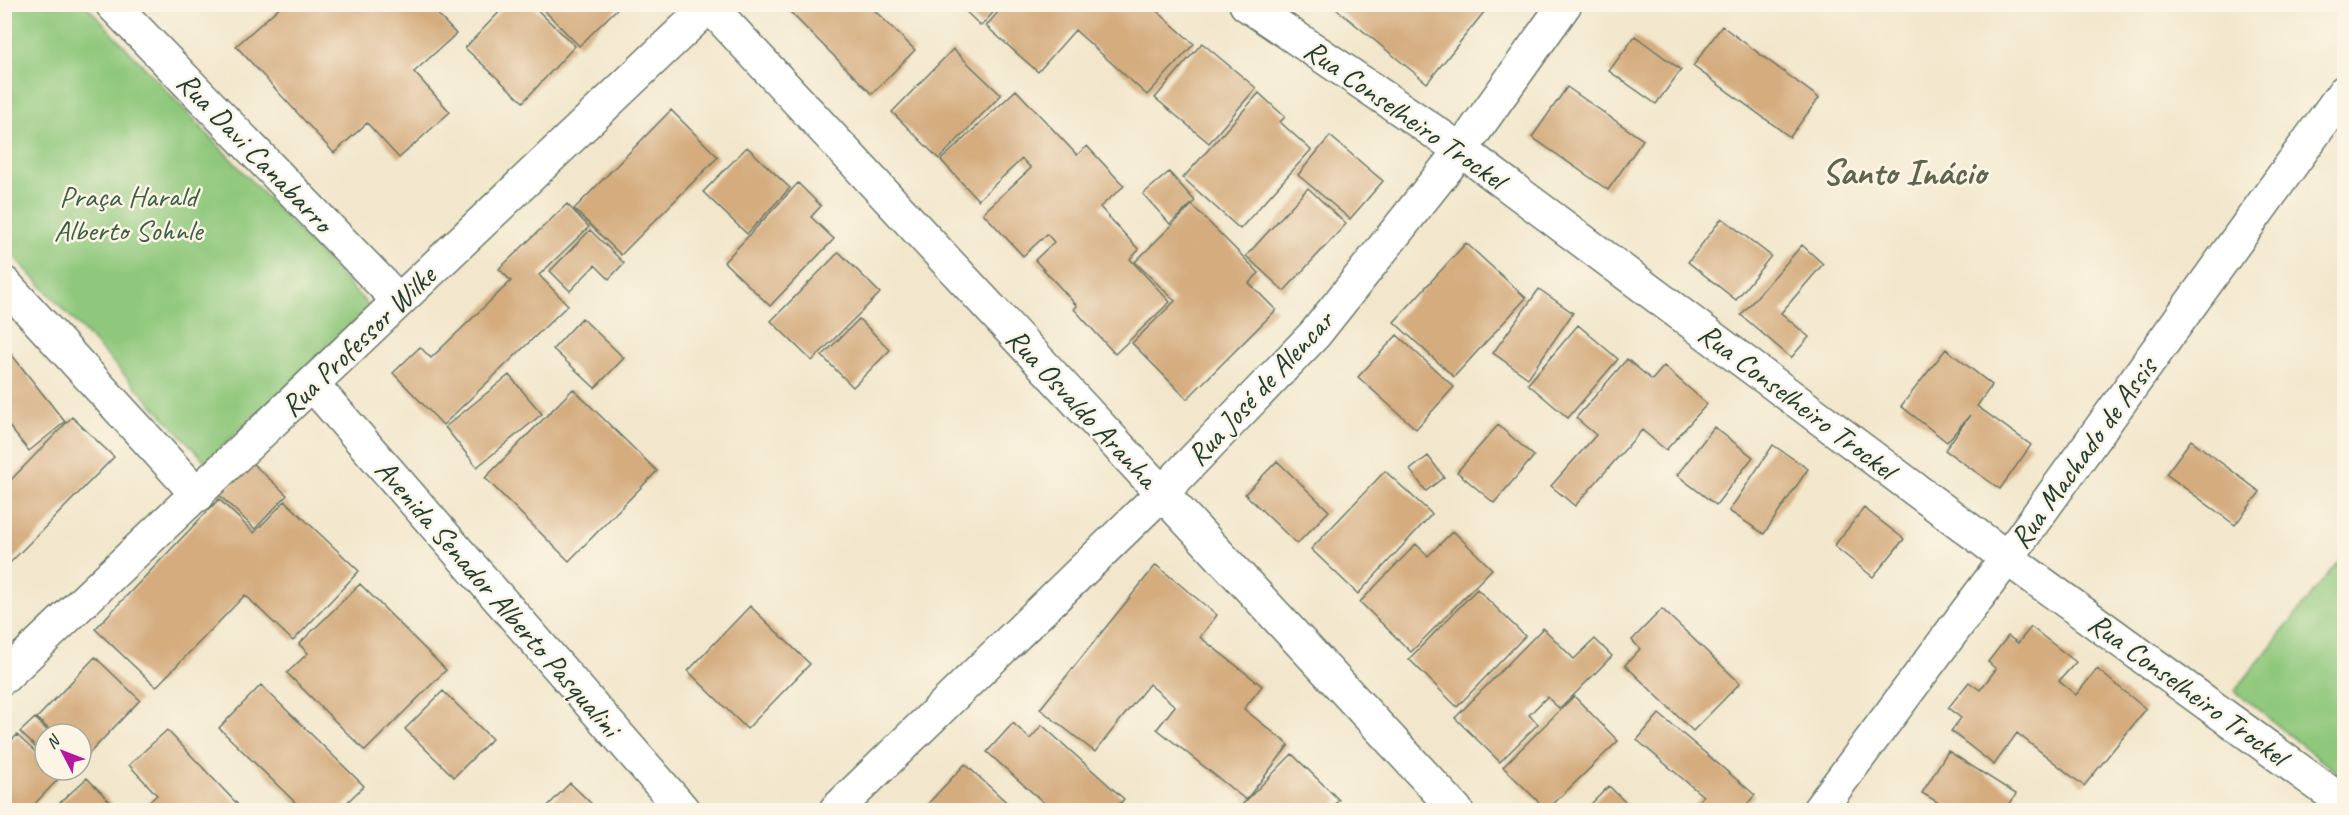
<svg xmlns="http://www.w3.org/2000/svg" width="2349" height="815" viewBox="0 0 2349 815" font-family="Caveat,sans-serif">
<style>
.green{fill:#8fc87b;stroke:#578258;stroke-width:1.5}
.building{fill:#d4ac7e}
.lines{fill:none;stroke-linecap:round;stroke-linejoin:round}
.minor-casing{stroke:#697869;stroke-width:36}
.tertiary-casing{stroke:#697869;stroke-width:36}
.minor{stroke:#fff;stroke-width:33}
.tertiary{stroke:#fff;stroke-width:33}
.labels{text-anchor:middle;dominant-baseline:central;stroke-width:5;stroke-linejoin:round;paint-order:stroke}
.street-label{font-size:30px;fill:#1f3d34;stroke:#fcf5e5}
.park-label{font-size:30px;fill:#3b6046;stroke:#fcf5e5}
.district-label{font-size:36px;font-weight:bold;fill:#5e644e;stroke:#fcf5e5}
</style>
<rect width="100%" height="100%" fill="#fcf5e5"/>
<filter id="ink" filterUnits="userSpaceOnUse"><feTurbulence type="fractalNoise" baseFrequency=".0167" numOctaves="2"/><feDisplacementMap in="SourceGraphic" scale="12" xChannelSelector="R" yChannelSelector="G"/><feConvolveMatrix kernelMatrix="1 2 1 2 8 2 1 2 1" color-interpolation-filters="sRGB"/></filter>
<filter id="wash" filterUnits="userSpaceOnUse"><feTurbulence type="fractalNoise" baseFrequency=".008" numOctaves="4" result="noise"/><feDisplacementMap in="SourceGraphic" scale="24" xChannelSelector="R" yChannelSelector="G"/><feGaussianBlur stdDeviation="1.35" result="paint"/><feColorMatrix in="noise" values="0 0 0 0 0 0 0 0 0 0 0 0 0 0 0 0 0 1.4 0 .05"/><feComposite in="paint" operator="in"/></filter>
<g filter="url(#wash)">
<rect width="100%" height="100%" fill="#f2e7cc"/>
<path class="green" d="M5,5H86L370,307L206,462L5,247Z
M2344,554V779L2235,691Z"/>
<g id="blocks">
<path class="building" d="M507,4H531L575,46L523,102L465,48Z
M538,4H622L579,46Z
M792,4H879L874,10L915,50L872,94L787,9Z
M958,4H1001L981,26Z
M1005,4H1017L1020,8L1023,4H1149L1194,44L1147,95L1075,30L1038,72L986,26Z
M1330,4H1487L1489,6L1427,83Z
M282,5H429L456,34L414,72L450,112L399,158L367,123L334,153L236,46Z
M1722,26L1819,98L1790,137L1693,66Z
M1635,36L1681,70L1656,104L1609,71Z
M1202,43L1256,88L1209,143L1155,98Z
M953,49L1001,95L939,159L892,112Z
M1567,87L1643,140L1608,190L1532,137Z
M1016,90L1077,155L1087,146L1124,186L1100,207L1139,250L1130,259L1170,302L1115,354L1074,309L1077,306L1035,260L1054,242L1047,234L1023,256L983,213L1031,168L1022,159L978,200L941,160Z
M1259,93L1285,117L1280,122L1311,150L1240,229L1183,178Z
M671,110L718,157L621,255L574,209Z
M1330,136L1383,181L1350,219L1298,175Z
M747,147L790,188L747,234L703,192Z
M1169,172L1195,201L1170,224L1143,194Z
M798,183L821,206L811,217L834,239L770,306L724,262Z
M1308,188L1346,224L1284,291L1246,256Z
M567,204L589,227L539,275L568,305L443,425L393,373L420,347L431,358L511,281L499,269Z
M1192,205L1259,273L1249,283L1276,310L1187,399L1132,343L1175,301L1135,262Z
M1722,218L1771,256L1736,300L1688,262Z
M590,230L624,263L609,279L595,265L570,291L550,271Z
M1466,243L1526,298L1454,377L1394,322Z
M1802,245L1823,264L1781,313L1809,337L1791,358L1741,315Z
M839,252L880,293L812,361L771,321Z
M1539,289L1573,313L1528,378L1493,353Z
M582,318L624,358L595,388L553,349Z
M859,319L890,350L853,387L822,356Z
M1578,325L1618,359L1568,418L1528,384Z
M1397,335L1454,387L1416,429L1358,377Z
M4,345L65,422L29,451L4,420Z
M1946,349L1992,385L1977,406L2031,445L2000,489L1945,450L1970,415L1947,442L1901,406Z
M1627,359L1652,380L1664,366L1707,404L1666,450L1642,430L1575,506L1551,486L1596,435L1576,418Z
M509,375L542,414L477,467L445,427Z
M573,389L657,471L569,561L485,478Z
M72,417L114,457L4,569V487Z
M1498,425L1534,456L1494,503L1457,472Z
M1714,427L1753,457L1716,505L1677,475Z
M2191,440L2260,492L2235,525L2166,474Z
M1773,445L1808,469L1764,534L1729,511Z
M1428,456L1444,477L1426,491L1410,470Z
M1277,461L1329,511L1297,544L1245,494Z
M251,462L287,495L255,529L219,495Z
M1385,471L1432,514L1358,594L1311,549Z
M219,499L254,533L285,501L359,571L293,641L245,595L156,687L95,629Z
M1864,508L1904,539L1873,577L1834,546Z
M1453,531L1492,569L1411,652L1360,602L1416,544L1428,556Z
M1156,565L1217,615L1200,637L1262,686L1244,709L1289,745L1246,800L1157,729L1175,706L1149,684L1095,752L1040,709Z
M360,584L446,670L365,751L287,673L308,653L299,644Z
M1477,589L1525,636L1457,707L1409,659Z
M750,606L810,664L747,729L688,671Z
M1662,609L1740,683L1693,731L1625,665L1640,649L1632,640Z
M2031,627L2076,662L2059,681L2076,695L2097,669L2146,709L2084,786L2017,733L1994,765L1951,731L1961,718L1948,708L1969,682L1980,690L1996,669L1988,662L2008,636L2018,643Z
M1543,628L1574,659L1595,639L1612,656L1560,709L1547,697L1529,715L1538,724L1500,762L1455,718Z
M95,657L140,700L81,762V734H54L37,718Z
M261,685L364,786L339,810H303L219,728Z
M443,691L492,739L454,777L405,729Z
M1574,696L1618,741L1547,810L1503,767Z
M1659,714L1755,795L1742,810H1691L1703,796L1637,740Z
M35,718L51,734H45V756L20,732Z
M1013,723L1030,739L1042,725L1124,799L1114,810H1052L987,752Z
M167,730L243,810H140L157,795L129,765Z
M17,735L45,761V770H55L61,776L29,810H4V748Z
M1948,751L2016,794L2006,810H1951L1922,793Z
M1292,754L1339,800L1329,810H1237Z
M965,764L1015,810H922Z
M87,778L118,810H52Z
M570,783L598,810H544Z
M1609,786L1633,810H1585Z"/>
</g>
</g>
<g filter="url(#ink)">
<use href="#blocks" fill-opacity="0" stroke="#697869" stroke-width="1.5"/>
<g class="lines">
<defs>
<path id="minor" d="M112,4L398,300
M708,4L1456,810
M1246,4L1461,150L2007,558L2344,803
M4,283L198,495
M4,677L711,4
M836,810L1161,494L1315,334L1461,150L1565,4
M1819,810L2007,558L2344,92"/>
<path id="tertiary" d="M313,385L683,810"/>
</defs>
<use href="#minor" class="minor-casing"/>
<use href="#tertiary" class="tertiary-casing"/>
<use href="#minor" class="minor"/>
<use href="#tertiary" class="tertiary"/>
</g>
</g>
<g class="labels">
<g class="street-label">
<text transform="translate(1405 114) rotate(35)">Rua Conselheiro Trockel</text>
<text transform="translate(255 152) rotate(46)">Rua Davi Canabarro</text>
<text transform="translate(358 341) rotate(-44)">Rua Professor Wilke</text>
<text transform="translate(1260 388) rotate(-47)">Rua José de Alencar</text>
<text transform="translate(1797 401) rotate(37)">Rua Conselheiro Trockel</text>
<text transform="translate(1082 408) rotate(47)">Rua Osvaldo Aranha</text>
<text transform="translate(2083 453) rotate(-54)">Rua Machado de Assis</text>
<text transform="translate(498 598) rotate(49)">Avenida Senador Alberto Pasqualini</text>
<text transform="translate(2188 689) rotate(36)">Rua Conselheiro Trockel</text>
</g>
<g class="park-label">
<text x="128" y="196">Praça Harald<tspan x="128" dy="34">Alberto Sohnle</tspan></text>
</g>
<g class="district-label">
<text x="1904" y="172">Santo Inácio</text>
</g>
</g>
<rect width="2349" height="815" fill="none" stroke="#fcf5e5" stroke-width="24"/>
<g transform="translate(63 752) rotate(312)"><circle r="28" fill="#fcf5e5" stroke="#a4ab9e" stroke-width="1.5"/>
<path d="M0-4.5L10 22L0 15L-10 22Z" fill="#b5179e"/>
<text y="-9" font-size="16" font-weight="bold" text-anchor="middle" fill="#1f3d34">N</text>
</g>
</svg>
